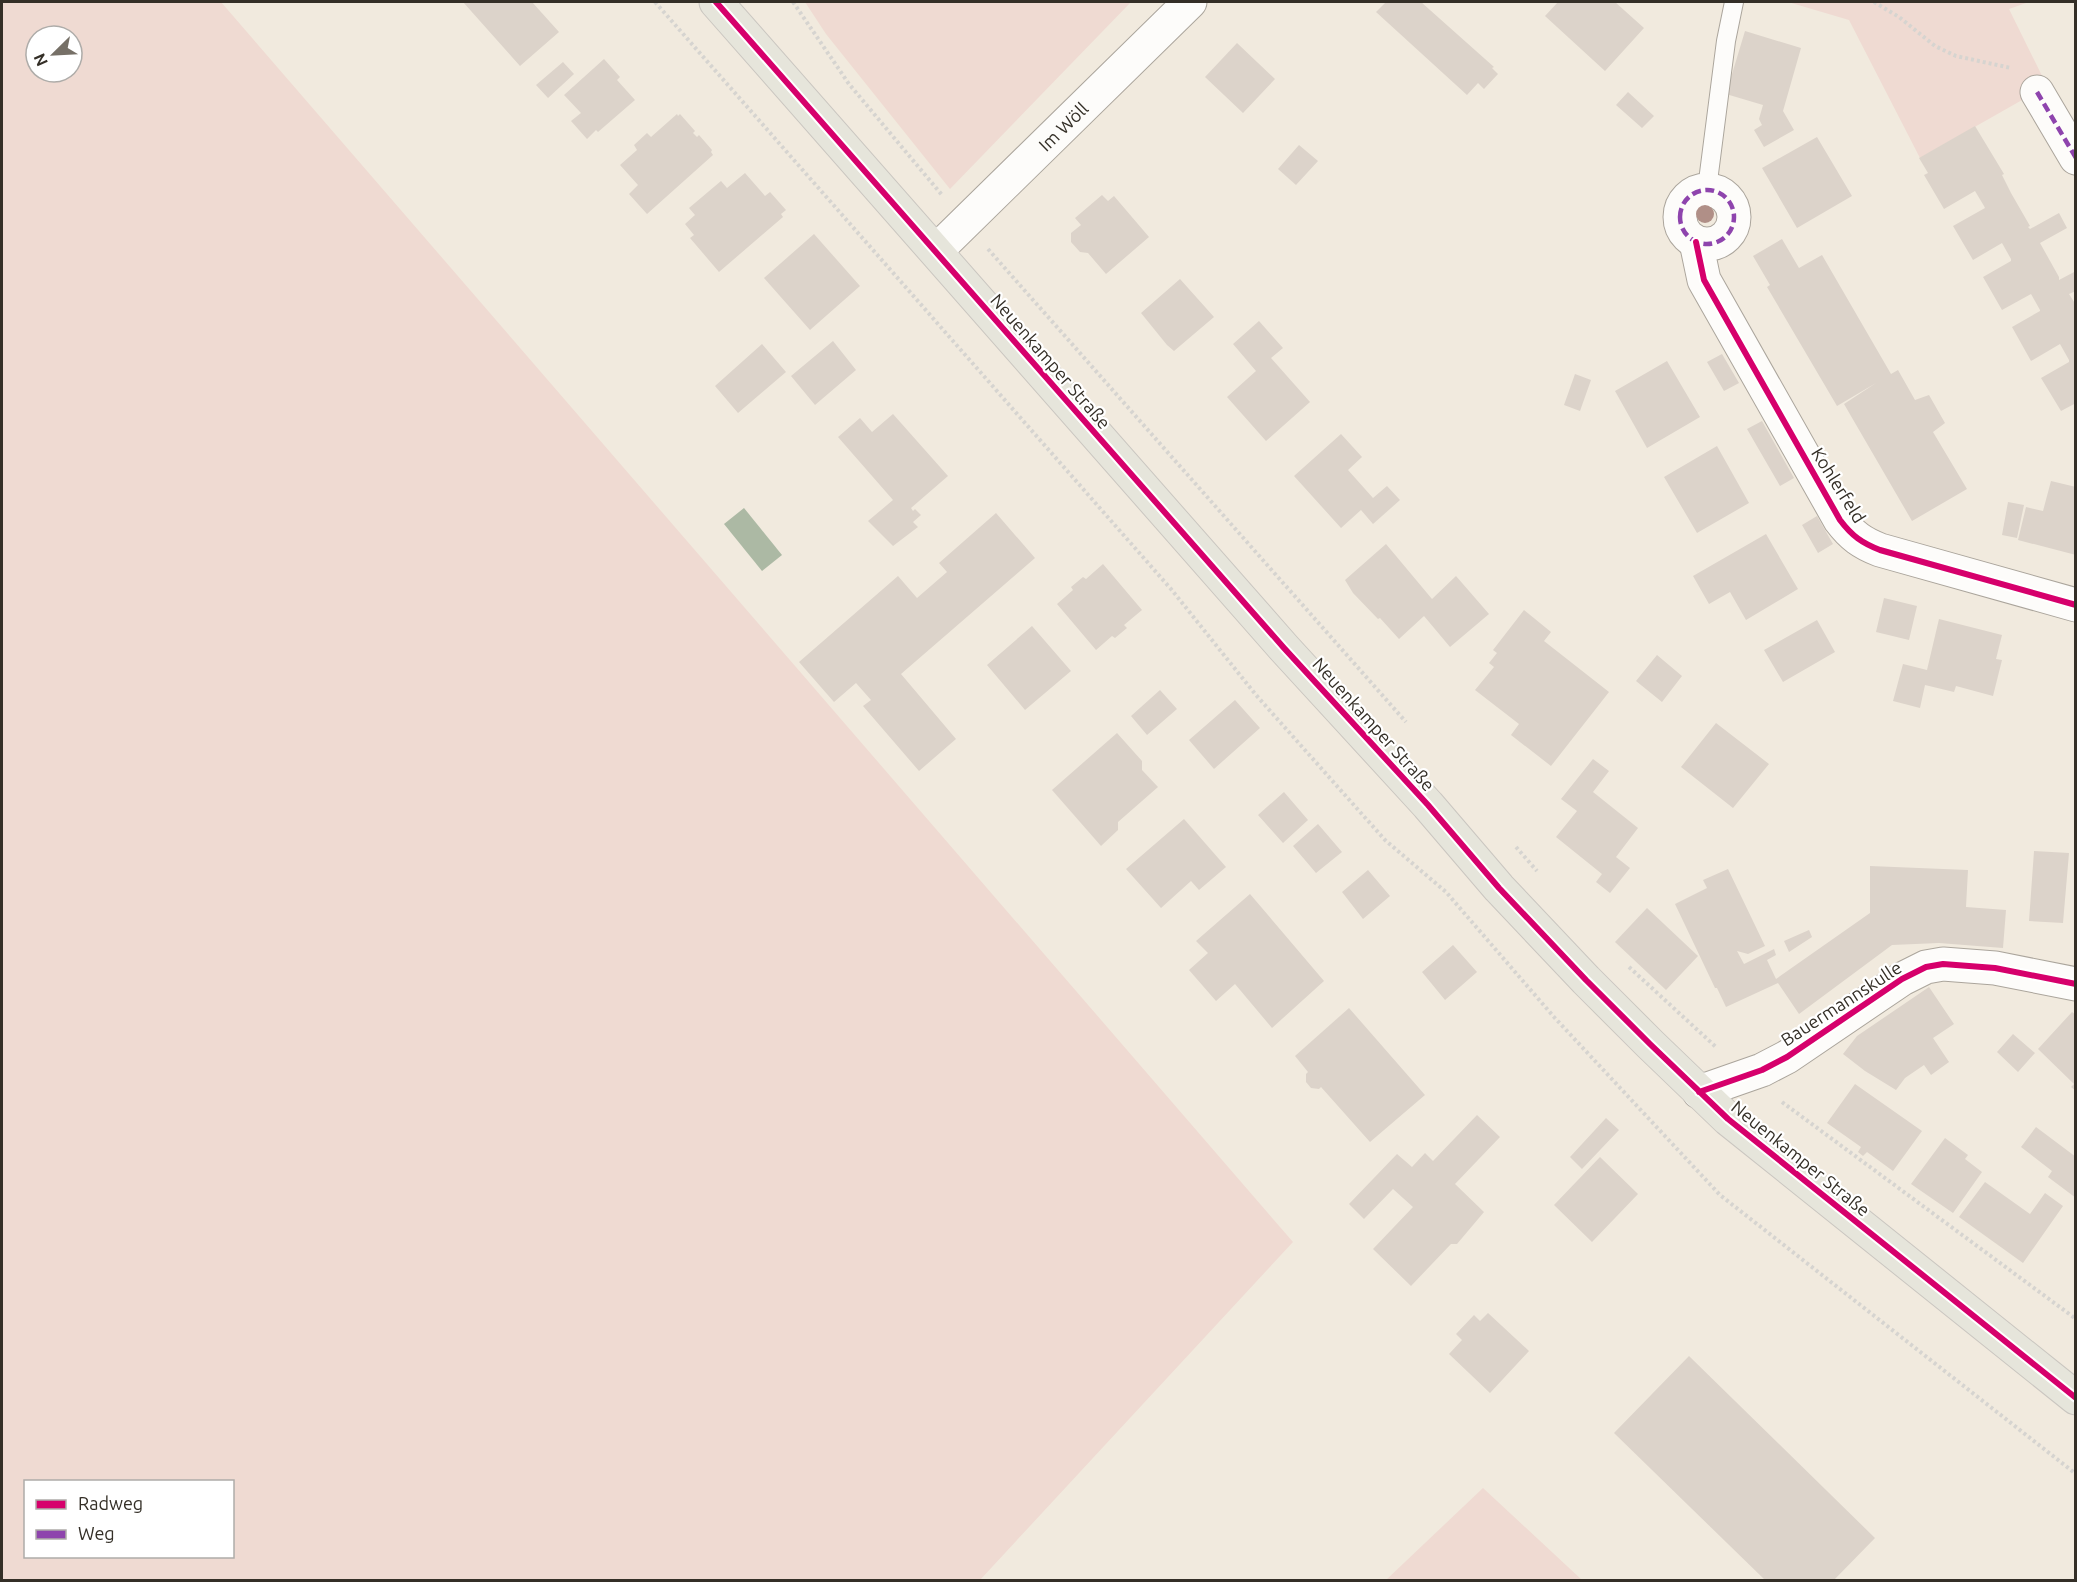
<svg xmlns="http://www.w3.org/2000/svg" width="2077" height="1582" viewBox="0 0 2077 1582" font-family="Ubuntu,sans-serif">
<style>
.green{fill:#efdad2;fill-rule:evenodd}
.water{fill:#acb9a4}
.building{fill:#dcd3ca}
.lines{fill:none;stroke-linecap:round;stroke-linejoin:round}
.lane-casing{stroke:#aba59c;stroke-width:20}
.street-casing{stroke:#aba59c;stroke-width:35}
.primary-casing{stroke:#cac6c0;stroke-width:35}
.path{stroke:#d6d4d0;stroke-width:4;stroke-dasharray:3 3;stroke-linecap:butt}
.lane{stroke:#fdfcfa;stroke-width:18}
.street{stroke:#fdfcfa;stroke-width:33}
.primary{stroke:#e6e5db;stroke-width:33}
.quiet{stroke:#8e44ad;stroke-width:4.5;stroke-dasharray:9 4.5;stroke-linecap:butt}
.cycleway-casing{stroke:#fff;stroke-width:10}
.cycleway{stroke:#d6006c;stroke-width:6}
.tree{fill:#b08f87}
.labels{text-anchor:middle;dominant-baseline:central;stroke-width:4.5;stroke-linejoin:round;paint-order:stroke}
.street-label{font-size:18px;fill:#342f27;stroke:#fff}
</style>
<rect width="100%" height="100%" fill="#f1eade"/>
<path class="green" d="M2,2H221L1293,1242L980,1580H2ZM36,36H72V72H36ZM26,1482H232V1556H26Z
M805,2H1131L950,189L826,34Z
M1788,2H2029L2009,9L2047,86L1920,158L1849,20Z
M1483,1488L1582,1580H1386Z"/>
<path class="water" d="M744,508L782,555L762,571L724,524Z"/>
<path class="building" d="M463,2H532L559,32L520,66Z
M1386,2H1421L1494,67L1492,68L1498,74L1484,89L1478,83L1467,95L1376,12Z
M1558,2H1615L1644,28L1605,71L1545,16Z
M1745,31L1801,48L1783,111L1794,130L1764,147L1754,130L1762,125L1759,119L1763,105L1726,94Z
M1237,43L1275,79L1243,113L1205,77Z
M604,59L620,77L617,80L635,100L598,132L596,130L587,139L571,121L581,113L564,95Z
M563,62L574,74L548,98L536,85Z
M1628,92L1654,116L1642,128L1616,105Z
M677,114L678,116L680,114L695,131L693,133L697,137L699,135L712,150L711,152L713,155L647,214L629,194L638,185L620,165L637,150L634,145L647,133L651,137Z
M1975,126L2004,174L2002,175L2011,193L2030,226L2028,227L2030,229L2059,213L2067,228L2040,243L2059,277V280L2076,271V291L2069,294L2076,305V403L2061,411L2041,378L2069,362V360L2060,344L2031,361L2012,327L2040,311V310L2031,294L2002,310L1983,277L2011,261V259L2002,243L1973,260L1953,226L1985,208L1984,206L1975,191L1944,209L1924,175L1928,173L1919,158Z
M1817,137L1852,196L1797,228L1762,168Z
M1299,145L1318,161L1296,185L1278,169Z
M745,173L765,196L770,192L786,210L781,214L783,217L719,272L690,238L694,235L685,224L695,215L689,208L721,181L727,188Z
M1102,195L1108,201L1114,196L1149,237L1106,274L1088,253L1080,252L1071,242V233L1081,225L1075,218Z
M814,234L860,286L810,330L764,278Z
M1782,239L1799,268L1822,255L1891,374L1898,370L1915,400L1929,395L1945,423L1933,432L1967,489L1912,521L1844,404L1876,383L1837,406L1767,287L1770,285L1753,256Z
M1180,279L1214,317L1174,351L1167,345L1141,313Z
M1259,321L1283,348L1271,358L1310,402L1266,441L1227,397L1256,371L1233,344Z
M833,341L856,370L815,405L791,376Z
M762,344L786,372L738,413L715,386Z
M1722,354L1739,383L1724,391L1707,362Z
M1667,361L1700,417L1647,448L1615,391Z
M1575,374L1591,380L1580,411L1564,405Z
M893,414L948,476L911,508L913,511L915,509L921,515L913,522L918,527L893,546L868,521L893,500L838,437L860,418L872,432Z
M1762,421L1794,478L1780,486L1747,429Z
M1341,434L1362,457L1348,470L1373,498L1387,486L1400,500L1373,524L1361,510L1341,528L1294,476Z
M1717,446L1749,503L1697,533L1664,477Z
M2051,481L2076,487V555L2018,540L2026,507L2043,511Z
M2008,502L2024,505L2017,538L2002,535Z
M996,513L1035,558L901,674L956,739L919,771L863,706L871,700L856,683L834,702L799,662L898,576L917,598L947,572L939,563Z
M1817,516L1833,544L1818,553L1802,525Z
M1766,534L1798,589L1746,620L1730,592L1709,604L1693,576Z
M1386,544L1432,599L1456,576L1489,614L1450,647L1424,616L1399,639L1380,618L1378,619L1353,593L1345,580Z
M1103,564L1142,610L1124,625L1127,628L1115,638L1112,636L1096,650L1057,604L1073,590L1071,587L1083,577L1086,579Z
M1884,598L1917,606L1909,640L1876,632Z
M1524,610L1551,632L1544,641L1609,692L1551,766L1511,735L1519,724L1475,690L1494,667L1489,663L1497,653L1493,650Z
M1939,619L2002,635L1996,659L2002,660L1993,696L1956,686L1954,692L1925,685L1920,708L1893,701L1903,664L1927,670Z
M1817,620L1835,652L1783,682L1764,650Z
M1032,626L1071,671L1025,710L987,665Z
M1657,655L1682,676L1662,702L1636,681Z
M1160,690L1177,709L1147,735L1131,716Z
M1235,700L1260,728L1214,769L1189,740Z
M1716,723L1769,764L1733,808L1681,767Z
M1117,733L1142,761V770L1158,787L1118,822V830L1101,846L1052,790Z
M1593,759L1609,771L1593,792L1638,828L1616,857L1630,868L1610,893L1596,882L1602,874L1556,837L1577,811L1561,799Z
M1284,792L1308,820L1283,843L1258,815Z
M1184,819L1226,867L1199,890L1191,881L1161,908L1126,869Z
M1318,824L1342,852L1316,873L1293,846Z
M2034,851L2069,853L2063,923L2029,921Z
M1870,866L1968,870L1966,907L2006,910L2003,948L1939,943L1892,945L1799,1014L1778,983L1726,1007L1717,988H1715L1675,904L1707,888L1703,880L1728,869L1765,946L1748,954L1737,951L1744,964L1774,949L1776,955L1767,960L1776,979L1870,913Z
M1368,870L1390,896L1363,919L1342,892Z
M1250,894L1324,981L1272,1028L1235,984L1216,1001L1189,970L1208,953L1196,941Z
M1647,908L1698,956L1666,990L1615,942Z
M1809,930L1812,937L1789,952L1784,941Z
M1453,945L1477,972L1445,1000L1422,972Z
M1929,987L1954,1024L1933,1038L1949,1062L1931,1075L1924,1065L1905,1078L1896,1090L1865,1071L1843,1054L1857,1036Z
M1349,1008L1425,1095L1370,1142L1321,1087L1319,1089L1311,1088L1306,1082V1074L1308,1072L1295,1056Z
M2072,1012L2076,1015V1091L2071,1087L2074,1084L2038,1049Z
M2013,1034L2035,1053L2018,1072L1997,1052Z
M1855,1084L1922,1131L1893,1171L1867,1152L1863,1156L1858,1152L1861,1147L1827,1123Z
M1477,1115L1500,1137L1455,1184L1484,1212L1457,1244H1451L1411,1286L1373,1249L1413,1207L1393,1189L1364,1219L1349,1204L1397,1154L1412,1167L1425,1153L1433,1161Z
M1606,1118L1619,1130L1582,1169L1570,1157Z
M2036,1127L2076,1157V1198L2048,1177L2052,1171L2021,1147Z
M1945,1138L1968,1155L1965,1159L1982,1172L1953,1213L1911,1184Z
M1600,1157L1638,1194L1592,1242L1554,1205Z
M1985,1182L2030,1214L2045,1193L2063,1206L2023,1263L1959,1217Z
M1488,1313L1529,1351L1490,1393L1449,1354L1462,1340L1456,1334L1474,1315L1480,1321Z
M1689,1356L1875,1538L1834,1580H1765L1614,1433Z"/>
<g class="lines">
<defs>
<path id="lane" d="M1707,189L1726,41L1734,2"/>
<g id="street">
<path d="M2037,92L2076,158"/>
<circle cx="1707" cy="217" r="27"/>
<path d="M1696,242L1704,280L1840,520C1852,536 1862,543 1880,550L2076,605"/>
<path id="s1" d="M936,251L1190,2"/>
<path d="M1699,1092L1762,1070L1787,1057L1902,979L1926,967L1943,964L1995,968L2076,984"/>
</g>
<path id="primary" d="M716,2L1284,648L1428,805L1499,888L1586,980L1650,1044L1728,1119L2076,1398"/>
</defs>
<use href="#lane" class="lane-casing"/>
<use href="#street" class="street-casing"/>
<use href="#primary" class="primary-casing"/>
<path class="path" d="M655,2L1171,589L1256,695L1385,840L1446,892L1554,1017L1720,1195L2076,1474
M793,2L849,84L942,195
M1874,2L1899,17L1935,46L1956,56L2011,68
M988,249L1406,722
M1516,847L1537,871
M1629,967L1716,1047
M1782,1102L2076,1319"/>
<use href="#lane" class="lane"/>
<use href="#street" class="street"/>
<use href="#primary" class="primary"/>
<path class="quiet" d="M2037,92L2076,158
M1680 217a27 27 0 1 1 54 0a27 27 0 1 1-54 0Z"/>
<defs>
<path id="cycleway" d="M716,2L1284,648L1428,805L1499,888L1586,980L1650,1044L1728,1119L2076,1398
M1696,242L1704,280L1840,520C1852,536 1862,543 1880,550L2076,605
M1699,1092L1762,1070L1787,1057L1902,979L1926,967L1943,964L1995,968L2076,984"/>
</defs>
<use href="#cycleway" class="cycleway-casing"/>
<use href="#cycleway" class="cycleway"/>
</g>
<circle class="tree" cx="1705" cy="214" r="9"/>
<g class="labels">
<g class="street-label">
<text stroke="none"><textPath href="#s1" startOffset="178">Im Wöll</textPath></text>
<text transform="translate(1051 361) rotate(49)">Neuenkamper Straße</text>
<text transform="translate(1839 485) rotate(58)">Kohlerfeld</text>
<text transform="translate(1374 724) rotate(48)">Neuenkamper Straße</text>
<text transform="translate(1841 1003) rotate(-33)">Bauermannskulle</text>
<text transform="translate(1801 1158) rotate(39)">Neuenkamper Straße</text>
</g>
</g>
<rect width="2077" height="1582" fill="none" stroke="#342f27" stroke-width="6"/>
<rect x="24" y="1480" width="210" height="78" fill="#ffffff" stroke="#aeaca9" stroke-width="1.5"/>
<rect x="36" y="1500" width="30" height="9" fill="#d6006c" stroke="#aeaca9" stroke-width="1.5"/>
<text x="78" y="1510" font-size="18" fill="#342f27">Radweg</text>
<rect x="36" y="1530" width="30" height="9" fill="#8e44ad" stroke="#aeaca9" stroke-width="1.5"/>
<text x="78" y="1540" font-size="18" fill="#342f27">Weg</text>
<g transform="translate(54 54) rotate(246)"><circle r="28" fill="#ffffff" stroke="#aeaca9" stroke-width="1.5"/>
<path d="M0-4.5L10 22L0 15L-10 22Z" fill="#767067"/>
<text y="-9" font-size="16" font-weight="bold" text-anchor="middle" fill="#342f27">N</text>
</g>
</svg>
